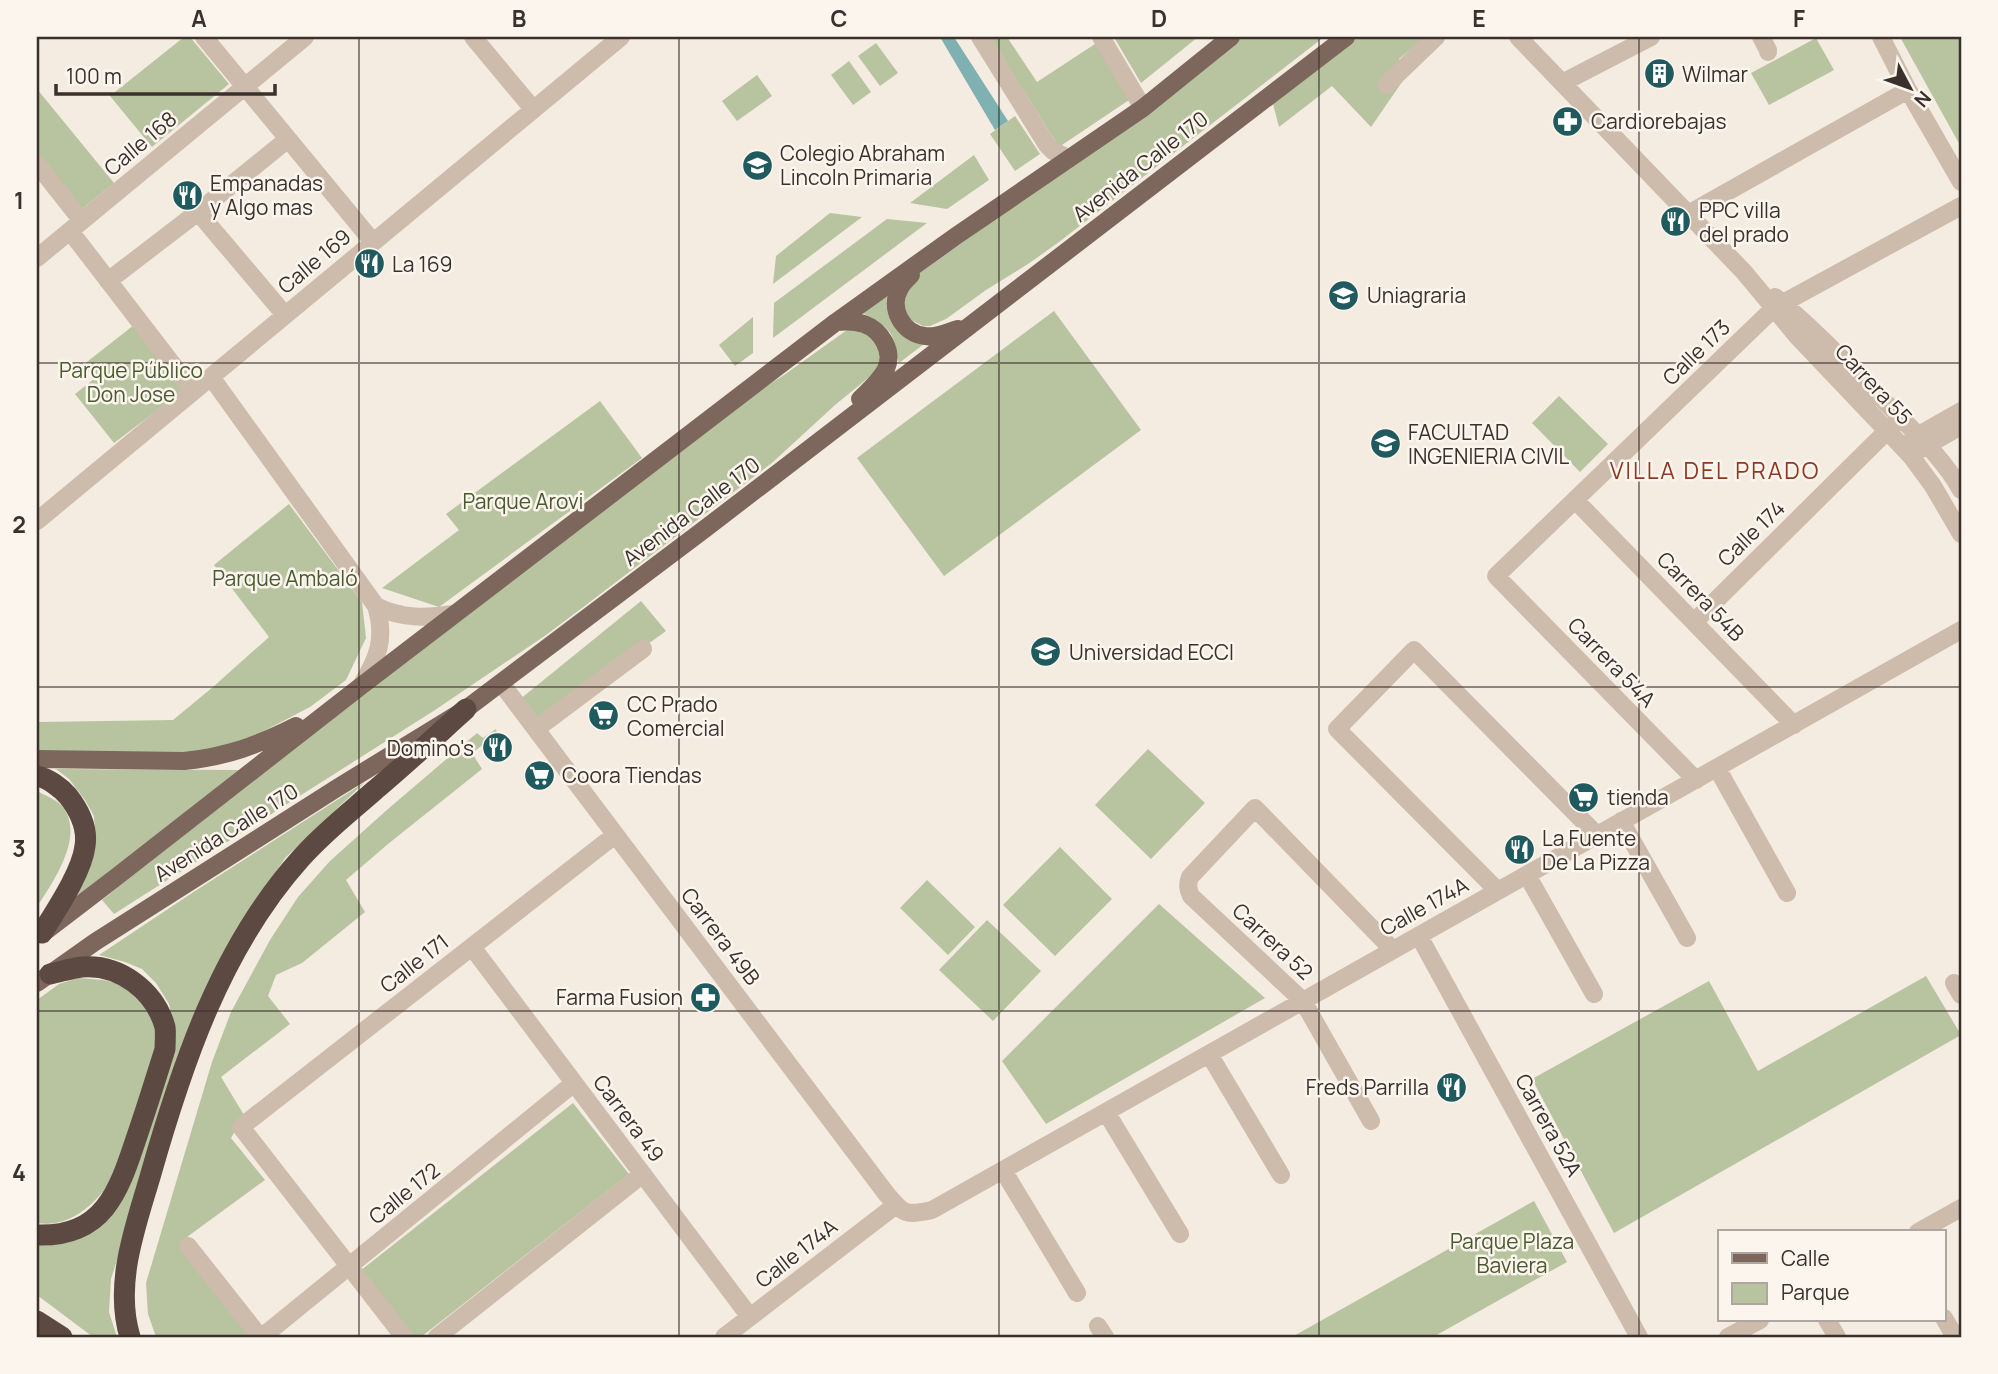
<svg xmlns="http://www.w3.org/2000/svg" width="1998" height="1374" viewBox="0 0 1998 1374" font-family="Manrope,sans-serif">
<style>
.green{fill:#b8c4a0}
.water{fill:#7fb0b2}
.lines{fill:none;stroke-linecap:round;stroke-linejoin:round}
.minor{stroke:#cdbbac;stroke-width:18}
.major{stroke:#7d675c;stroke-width:18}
.highway{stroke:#5c4a42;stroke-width:21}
.grid{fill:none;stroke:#3b302b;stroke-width:2;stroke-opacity:0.55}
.labels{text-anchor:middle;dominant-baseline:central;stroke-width:5;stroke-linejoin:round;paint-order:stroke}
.poi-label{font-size:21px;fill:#3b302b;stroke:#fbf5ee;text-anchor:start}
.street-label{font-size:21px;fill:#3b302b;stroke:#fbf5ee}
.park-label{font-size:21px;fill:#4a5a2e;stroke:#fbf5ee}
.neighbourhood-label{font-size:23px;letter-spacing:2px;fill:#8c3b22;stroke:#fbf5ee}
.neatline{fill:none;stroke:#3b302b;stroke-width:2.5}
.grid-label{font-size:23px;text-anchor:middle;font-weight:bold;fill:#3b302b}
</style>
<rect width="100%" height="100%" fill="#f4ebe1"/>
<path class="green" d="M184,37H190L229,84L152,147L110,96Z
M990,37H1007L1037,82L1098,42L1132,98L1059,147Z
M1118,37H1198L1141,83L1115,39Z
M1237,37H1324L1059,242L1028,264L986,290L946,319L930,326H923L909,319L903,306L904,289L917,275L1077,161Z
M1354,37H1425L1399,59L1402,82L1371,127L1332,86L1279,127L1273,104Z
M1900,37H1961V147Z
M1816,38L1834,70L1769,105L1751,73Z
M876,43L898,73L880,86L858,56Z
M849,61L871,92L853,105L831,75Z
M757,75L772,96L737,121L722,101Z
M37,89L114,183L82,209L37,154Z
M1015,116L1040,154L1015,171L990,134Z
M974,155L989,180L947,209L910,203Z
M830,213L862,217L773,284L776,256Z
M887,219L927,223L773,338L774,303Z
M887,296C884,320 907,331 924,344L899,363C896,356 897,349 894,341C890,326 873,319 861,312Z
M1054,311L1141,430L944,576L857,458Z
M753,317V353L735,366L719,345Z
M134,325L184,390L114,443L75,394L94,379L83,365Z
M847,330C862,330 867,334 878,344L880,362L873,374L835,405L773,462L586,605L546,635L435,710L114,914L102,900L450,625L757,392L784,375Z
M1559,396L1608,444L1580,472L1532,423Z
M600,401L642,458L439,607L382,588L459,530L446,514Z
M289,504L362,602L366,638L346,680L310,707L260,733L206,752L37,755V722L173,720L213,687L269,637L214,565Z
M641,601L666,631L537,724L519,700Z
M496,729L497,734L472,753L482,769L388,844L346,880L365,912L302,963L276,975L268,996L290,1024L221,1077L244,1115L231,1138L265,1180L187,1237L185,1252L250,1337H156L148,1314L146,1283L212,1062L231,1012L270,940L298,897L330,861L388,809L477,733L483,738Z
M1148,749L1205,803L1151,859L1095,805Z
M56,769L240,770L69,902L95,833L94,816L85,800L69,779Z
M365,782L285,858L247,917L208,983L194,1014L111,1279L109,1312L117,1337H93L37,1295V1240L96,1229L176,1038L169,1004L156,983L142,969L125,962L99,955L192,893Z
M37,791C44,795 55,799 61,805C87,834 53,882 37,907Z
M1060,847L1112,899L1055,956L1003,905Z
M927,880L975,927L948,955L900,908Z
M1159,904L1265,998L1046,1124L1002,1061Z
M987,920L1041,971L993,1021L939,970Z
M1926,976L1961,1035L1614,1233L1532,1079L1709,981L1758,1071Z
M78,978C131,981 135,986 159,1031C150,1064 140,1097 130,1130C125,1143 122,1158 116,1171C101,1200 72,1229 37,1223V1000L59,984Z
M573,1103L629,1174L421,1337H411L360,1271Z
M1534,1201L1567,1262L1433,1337H1292Z"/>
<path class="water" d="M940,37H954L1008,121L995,130Z"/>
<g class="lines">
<path class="minor" d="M204,37L373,242
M473,37L533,109
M980,37L1047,145L1053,151L1068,158
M1101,37L1143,108
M1518,37L1744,272L1797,336L1911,456L1933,486L1961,534
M1761,37L1768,50V52
M1881,37L1908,90L1961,182
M1562,83L1651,37
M1386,85L1436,37
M37,164L82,221
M198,212L285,315
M1688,214L1908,90
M70,231L193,391
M37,258L305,37
M108,281L198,212L288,139
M1775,297C1814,329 1848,365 1884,401C1911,429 1942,456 1961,490
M211,377L376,606C386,638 378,658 361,686
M1910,442L1917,436L1961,411
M1919,450L1961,426
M1575,500L1794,725
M37,521L621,37
M376,606C402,619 426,618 454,614
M1694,622L1893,425
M501,683L885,1192C903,1214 904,1216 932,1210L1961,630
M536,729L643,649
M1717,768L1787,893
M1696,780L1496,576L1774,308L1961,206
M1621,821L1687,938
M1527,875L1594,994
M1498,891L1337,729L1414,650L1597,835
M1419,936L1639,1337
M472,947L750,1317
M1954,983L1961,995
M1209,1054L1281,1175
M1106,1112L1180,1234
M1371,1121L1303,1001L1191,896C1188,889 1187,885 1190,877L1255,808L1393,950
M1003,1170L1077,1293
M1918,1232L1961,1208
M188,1246L260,1337
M1944,1318L1955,1337
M1827,1320L1837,1337
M1098,1326L1105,1337
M262,1337L574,1083
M404,1337L241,1127L615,835
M437,1337L643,1174
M724,1337L896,1205
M1728,1337L1760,1320"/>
<path class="major" d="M911,275C907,279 902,284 900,288C888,308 903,334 925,336C936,338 947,332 958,329
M836,322C846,321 855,321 864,324C881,330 894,351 886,369C880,381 869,390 860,399
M37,759L184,761C226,757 258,745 296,726
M47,930L115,878L361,686L836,322L956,236L1143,108L1231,37
M37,983L95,942L337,788L466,709L706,528L1346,37"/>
<path class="highway" d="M37,776C48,778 61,788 68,796C79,810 88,827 85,846C82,872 56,910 42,933
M37,1235C105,1237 119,1190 137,1136C147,1107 156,1078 165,1049C165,1042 166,1034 165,1027C155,991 120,964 82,967C72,968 60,972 50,974
M37,1321L62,1337
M130,1337C114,1284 135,1228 150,1177C182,1064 221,947 301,858C323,833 350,812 375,790C406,764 436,736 466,709"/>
</g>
<path class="grid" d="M359,37V1337M679,37V1337M999,37V1337M1319,37V1337M1639,37V1337M37,363H1961M37,687H1961M37,1011H1961"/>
<defs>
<symbol id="building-disc" viewBox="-11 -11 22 22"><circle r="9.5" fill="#1f5a5e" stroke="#fbf5ee"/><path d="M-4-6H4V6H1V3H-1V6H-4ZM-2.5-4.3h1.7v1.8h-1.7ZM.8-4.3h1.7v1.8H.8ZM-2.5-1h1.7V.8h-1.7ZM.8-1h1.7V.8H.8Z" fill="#fff"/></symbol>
<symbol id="pharmacy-disc" viewBox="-11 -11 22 22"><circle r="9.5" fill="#1f5a5e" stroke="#fbf5ee"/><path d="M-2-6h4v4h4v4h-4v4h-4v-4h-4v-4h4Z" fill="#fff"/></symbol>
<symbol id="school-disc" viewBox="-11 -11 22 22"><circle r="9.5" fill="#1f5a5e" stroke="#fbf5ee"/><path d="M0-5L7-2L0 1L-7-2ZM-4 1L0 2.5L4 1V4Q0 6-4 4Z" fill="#fff"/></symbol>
<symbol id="restaurant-disc" viewBox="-11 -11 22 22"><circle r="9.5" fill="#1f5a5e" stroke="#fbf5ee"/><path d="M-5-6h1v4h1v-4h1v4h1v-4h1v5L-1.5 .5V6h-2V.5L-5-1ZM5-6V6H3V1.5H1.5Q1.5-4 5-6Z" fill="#fff"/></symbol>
<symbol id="university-disc" viewBox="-11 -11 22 22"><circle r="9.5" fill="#1f5a5e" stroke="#fbf5ee"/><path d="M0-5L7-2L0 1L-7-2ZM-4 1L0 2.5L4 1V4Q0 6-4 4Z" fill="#fff"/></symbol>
<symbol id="supermarket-disc" viewBox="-11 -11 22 22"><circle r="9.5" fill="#1f5a5e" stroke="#fbf5ee"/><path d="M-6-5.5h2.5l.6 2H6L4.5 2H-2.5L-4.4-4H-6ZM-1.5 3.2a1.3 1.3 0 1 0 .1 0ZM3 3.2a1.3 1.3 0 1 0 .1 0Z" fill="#fff"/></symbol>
</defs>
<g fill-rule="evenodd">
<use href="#building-disc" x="1642" y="56" width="35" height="35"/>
<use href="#pharmacy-disc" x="1550" y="104" width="35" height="35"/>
<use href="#school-disc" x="740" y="148" width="35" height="35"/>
<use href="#restaurant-disc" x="170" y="178" width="35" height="35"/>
<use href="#restaurant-disc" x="1658" y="204" width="35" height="35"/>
<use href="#restaurant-disc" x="352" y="246" width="35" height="35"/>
<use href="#university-disc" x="1326" y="278" width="35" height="35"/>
<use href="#university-disc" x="1368" y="426" width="35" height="35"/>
<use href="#university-disc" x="1028" y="634" width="35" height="35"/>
<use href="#supermarket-disc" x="586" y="698" width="35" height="35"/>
<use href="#restaurant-disc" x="480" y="730" width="35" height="35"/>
<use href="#supermarket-disc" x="522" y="758" width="35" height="35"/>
<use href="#supermarket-disc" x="1566" y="780" width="35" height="35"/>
<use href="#restaurant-disc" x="1502" y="832" width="35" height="35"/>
<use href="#pharmacy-disc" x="688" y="980" width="35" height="35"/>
<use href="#restaurant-disc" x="1434" y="1070" width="35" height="35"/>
</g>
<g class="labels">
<g class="poi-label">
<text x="1682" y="74">Wilmar</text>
<text x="1591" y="121">Cardiorebajas</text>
<text x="780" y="153">Colegio Abraham<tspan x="780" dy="24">Lincoln Primaria</tspan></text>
<text x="210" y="183">Empanadas<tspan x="210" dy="24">y Algo mas</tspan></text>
<text x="1699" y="210">PPC villa<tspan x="1699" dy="24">del prado</tspan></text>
<text x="392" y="264">La 169</text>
<text x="1367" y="295">Uniagraria</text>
<text x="1408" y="432">FACULTAD<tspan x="1408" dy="24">INGENIERIA CIVIL</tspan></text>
<text x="1069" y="652">Universidad ECCI</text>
<text x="627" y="704">CC Prado<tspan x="627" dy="24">Comercial</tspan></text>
<text x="474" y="748" text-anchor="end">Domino's</text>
<text x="562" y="775">Coora Tiendas</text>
<text x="1607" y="797">tienda</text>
<text x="1542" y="838">La Fuente<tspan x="1542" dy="24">De La Pizza</tspan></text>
<text x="683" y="997" text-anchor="end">Farma Fusion</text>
<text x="1429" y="1087" text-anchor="end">Freds Parrilla</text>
</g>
<g class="street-label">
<text transform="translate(140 143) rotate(-40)">Calle 168</text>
<text transform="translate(1140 166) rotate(-38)">Avenida Calle 170</text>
<text transform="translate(314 261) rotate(-40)">Calle 169</text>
<text transform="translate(1696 352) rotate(-44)">Calle 173</text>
<text transform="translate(1874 384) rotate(47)">Carrera 55</text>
<text transform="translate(691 511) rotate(-37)">Avenida Calle 170</text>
<text transform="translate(1751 533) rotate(-44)">Calle 174</text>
<text transform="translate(1701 596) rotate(46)">Carrera 54B</text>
<text transform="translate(1612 662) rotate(46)">Carrera 54A</text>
<text transform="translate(226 832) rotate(-32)">Avenida Calle 170</text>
<text transform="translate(1424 906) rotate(-29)">Calle 174A</text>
<text transform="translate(721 936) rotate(53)">Carrera 49B</text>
<text transform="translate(1273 941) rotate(43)">Carrera 52</text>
<text transform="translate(414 963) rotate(-38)">Calle 171</text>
<text transform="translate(629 1118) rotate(53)">Carrera 49</text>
<text transform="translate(1549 1125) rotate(61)">Carrera 52A</text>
<text transform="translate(404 1193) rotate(-39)">Calle 172</text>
<text transform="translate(796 1253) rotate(-38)">Calle 174A</text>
</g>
<g class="park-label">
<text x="131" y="370">Parque Público<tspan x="131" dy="24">Don Jose</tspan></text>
<text x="523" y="501">Parque Arovi</text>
<text x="285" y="578">Parque Ambaló</text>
<text x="1512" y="1241">Parque Plaza<tspan x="1512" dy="24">Baviera</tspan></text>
</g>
<g class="neighbourhood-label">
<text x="1715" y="470">VILLA DEL PRADO</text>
</g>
</g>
<rect width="1998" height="1374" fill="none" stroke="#fbf5ee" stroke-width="77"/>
<rect x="1718" y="1230" width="228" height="91" fill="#fbf5ee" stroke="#aea6a0" stroke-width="2"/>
<rect x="1732" y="1253" width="35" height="10" fill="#7d675c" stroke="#aea6a0" stroke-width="2"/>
<text x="1781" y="1266" font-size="21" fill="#3b302b">Calle</text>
<rect x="1732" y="1283" width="35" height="21" fill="#b8c4a0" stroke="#aea6a0" stroke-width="2"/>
<text x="1781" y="1300" font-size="21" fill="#3b302b">Parque</text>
<g transform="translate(1910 88) rotate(131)" stroke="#fbf5ee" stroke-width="5" paint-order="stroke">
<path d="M0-5L12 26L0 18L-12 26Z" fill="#3b302b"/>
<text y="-10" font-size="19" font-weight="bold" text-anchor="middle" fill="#3b302b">N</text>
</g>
<path d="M56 84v10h219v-10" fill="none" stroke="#3b302b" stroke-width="3.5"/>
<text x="66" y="84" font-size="21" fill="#3b302b" stroke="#fbf5ee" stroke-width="5" paint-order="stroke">100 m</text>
<rect x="38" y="38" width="1922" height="1298" class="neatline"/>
<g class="grid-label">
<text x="199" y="27">A</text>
<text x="519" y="27">B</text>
<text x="839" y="27">C</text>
<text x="1159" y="27">D</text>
<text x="1479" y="27">E</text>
<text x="1799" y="27">F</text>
<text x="19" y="209">1</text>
<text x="19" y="533">2</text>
<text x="19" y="857">3</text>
<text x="19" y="1181">4</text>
</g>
</svg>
